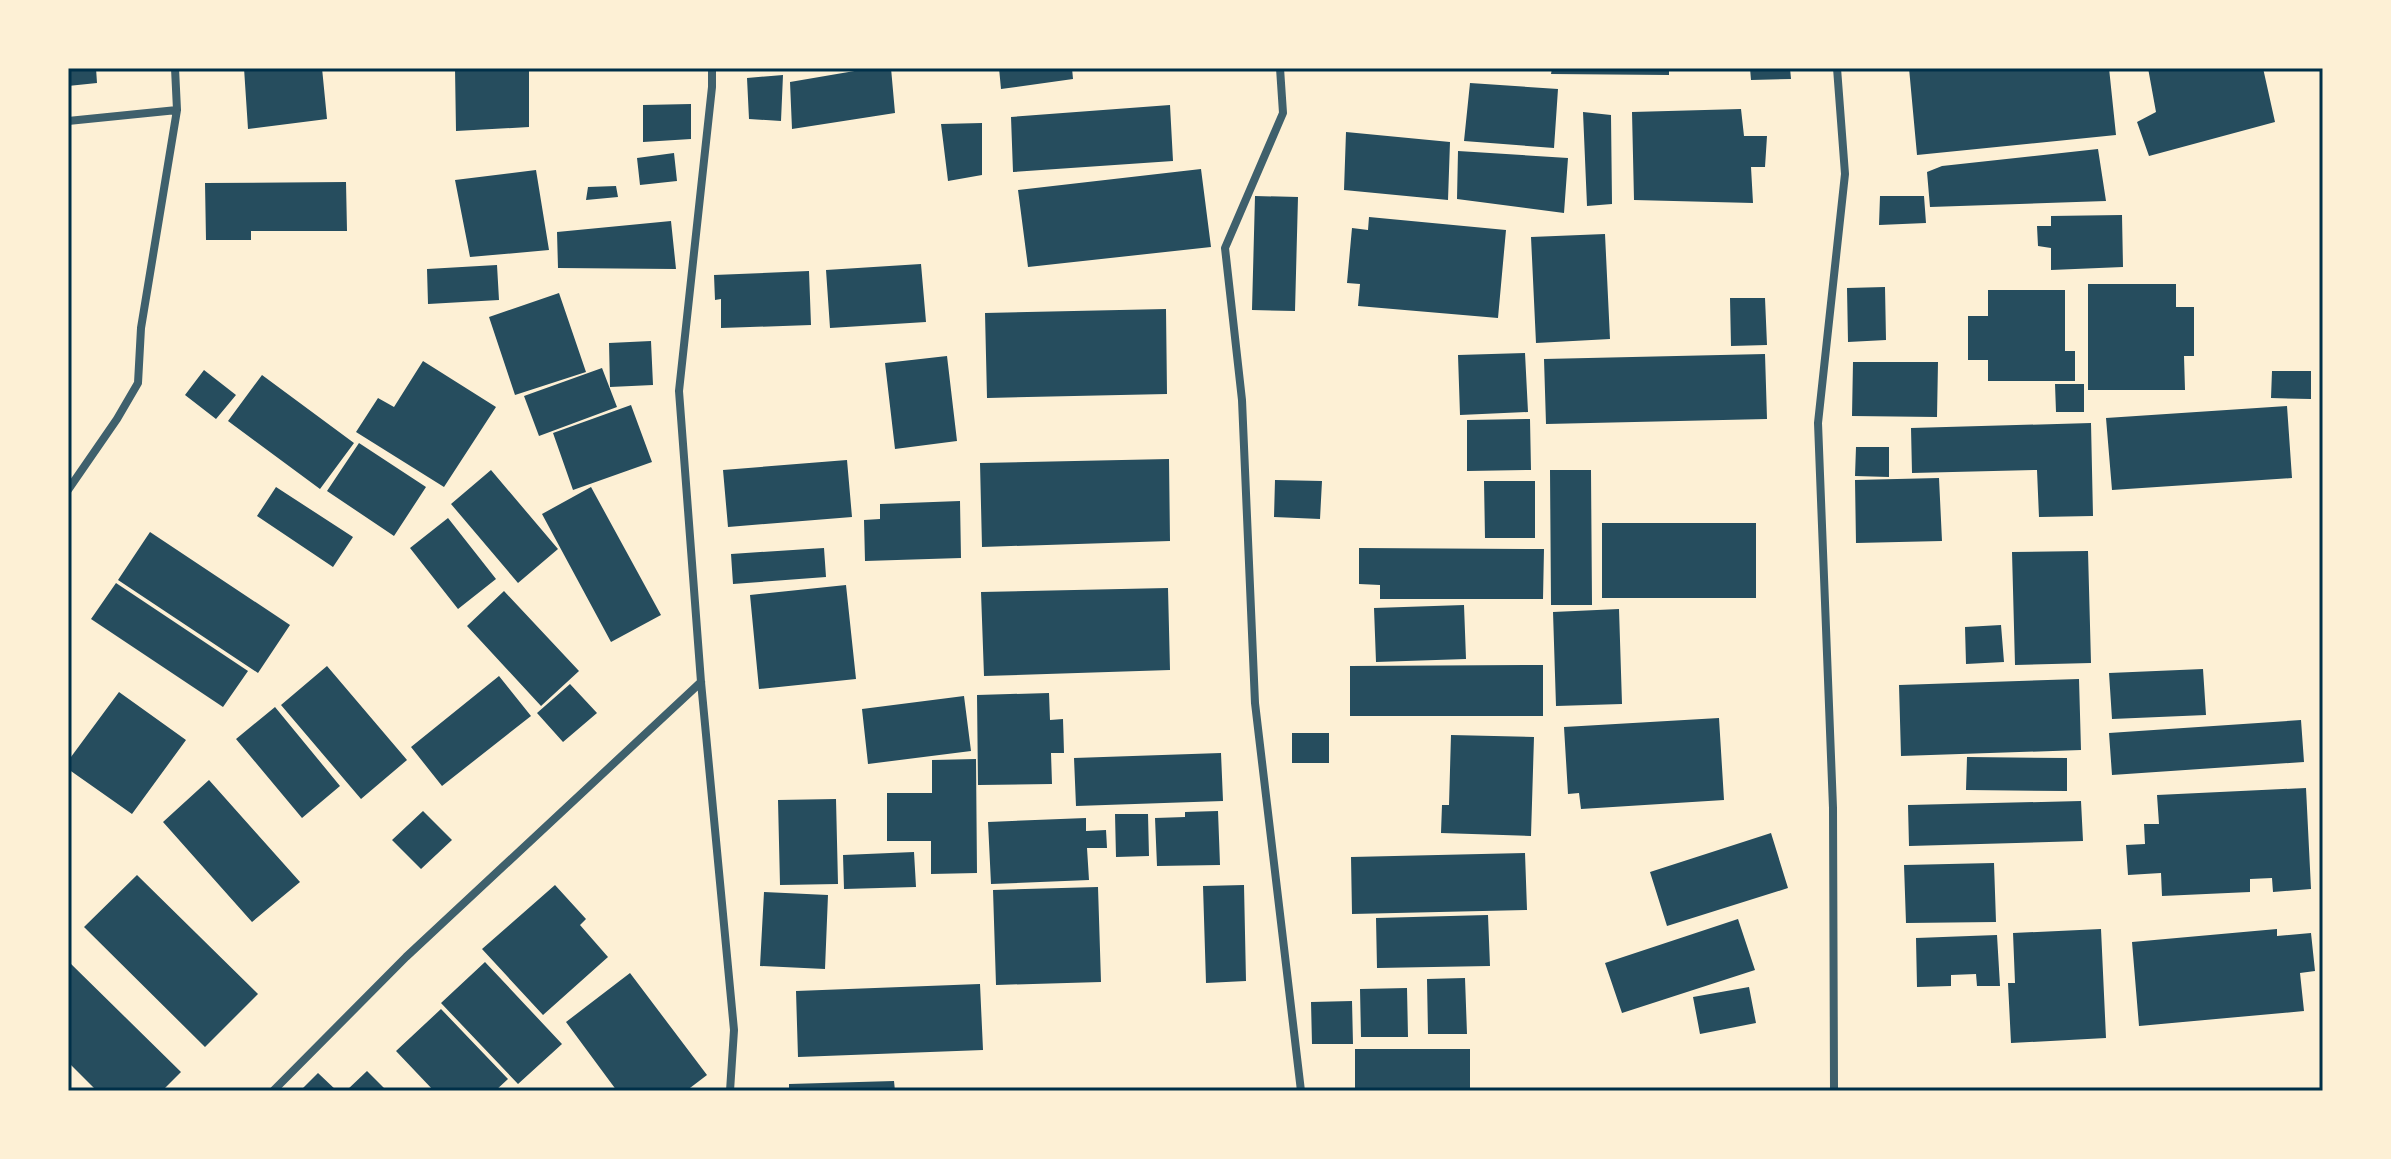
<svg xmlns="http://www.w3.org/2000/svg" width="2391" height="1159" viewBox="0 0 2391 1159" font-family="'DejaVu Sans',sans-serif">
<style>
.building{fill:#264d5e}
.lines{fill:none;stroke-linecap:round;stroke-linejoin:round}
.minor{stroke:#3f606c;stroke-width:8}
.neatline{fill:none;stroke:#003049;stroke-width:3}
</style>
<rect width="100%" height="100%" fill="#fdf0d5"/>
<path class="building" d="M68,68H96L97,83L68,86Z
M244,68H322L327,119L248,129Z
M455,68H529V127L456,131Z
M872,68H891L895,113L792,129L790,82Z
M999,68H1072L1073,79L1001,89Z
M1552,68H1669V75L1551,74Z
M1750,68H1790L1791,79L1751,80Z
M1909,68H2109L2116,135L1917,155Z
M2148,68H2263L2275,122L2149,156L2137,122L2156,112Z
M783,75L781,121L749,119L747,78Z
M1470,83L1558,89L1554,148L1464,141Z
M691,104V139L643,142V105Z
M1170,105L1173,161L1013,172L1011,117Z
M1741,109L1744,136H1767L1765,167H1751L1753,203L1634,200L1632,112Z
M1583,112L1611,115L1612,204L1587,206Z
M982,123V175L948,181L941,124Z
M1346,132L1450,142L1448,200L1344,190Z
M2098,149L2106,201L1930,207L1927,172L1942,166Z
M1458,151L1568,158L1564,213L1457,199Z
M674,153L677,181L640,185L637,158Z
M1201,169L1211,247L1028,267L1018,190Z
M536,170L549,250L470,257L455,180Z
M346,182L347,231H251V240H206L205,183Z
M616,186L618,197L586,200L588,187Z
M1255,196L1298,197L1295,311L1252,310Z
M1880,196H1924L1926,223L1879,225Z
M2122,215L2123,267L2051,270V248L2038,246L2037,226H2051V216Z
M1369,217L1506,230L1498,318L1358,306L1360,284L1347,283L1352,228L1368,230Z
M671,221L676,269L558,268L557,232Z
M1605,234L1610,339L1536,343L1531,237Z
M921,264L926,322L830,328L826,270Z
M497,265L499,300L428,304L427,269Z
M809,271L811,325L721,328V299L715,300L714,275Z
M2088,284H2176V307H2194V356H2184L2185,390H2088Z
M1885,287L1886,340L1848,342L1847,288Z
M1988,290H2065V351H2075V381H1988V360H1968V316H1988Z
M559,293L586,372L515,395L489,317Z
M1730,298H1765L1767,345L1731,346Z
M1166,309L1167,394L987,398L985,313Z
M651,341L653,385L610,387L609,343Z
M1525,353L1528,412L1460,415L1458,355Z
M1765,354L1767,419L1546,424L1544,359Z
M947,356L957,441L895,449L885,363Z
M423,361L496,407L444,487L356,432L378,398L394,407Z
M1853,362H1938L1937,417L1852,416Z
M602,368L617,407L539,436L524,396Z
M204,370L236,395L216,419L185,395Z
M2272,371H2311V399L2271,398Z
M262,375L354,443L320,489L228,421Z
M2055,384H2084V412H2056Z
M631,405L652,462L573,490L553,433Z
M2287,406L2292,478L2112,490L2106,418Z
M1530,419L1531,470L1467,471V420Z
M2091,423L2093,516L2039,517L2037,470L1912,473L1911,428Z
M359,443L426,487L394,536L327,491Z
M1856,447H1889V477L1855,476Z
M1169,459L1170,541L982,547L980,463Z
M847,460L852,517L728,527L723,470Z
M491,470L558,549L518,583L451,504Z
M1550,470H1591L1592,605H1551Z
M1939,478L1942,541L1856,543L1855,480Z
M1275,480L1322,481L1320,519L1274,517Z
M1484,481H1535V538H1485Z
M276,487L353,537L333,567L257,516Z
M591,487L661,615L611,642L542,514Z
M960,501L961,558L865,561L864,520L880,519V504Z
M448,518L496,579L458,609L410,548Z
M1602,523H1756V598H1602Z
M150,532L290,625L258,673L118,580Z
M824,548L826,577L733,584L731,554Z
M1359,548L1544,549L1543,599H1380V585L1359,584Z
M2088,551L2091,663L2015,665L2012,552Z
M116,583L248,671L223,707L91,619Z
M846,585L856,679L759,689L750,595Z
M1168,588L1170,670L984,676L981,592Z
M504,591L579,671L541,706L467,626Z
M1464,605L1466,659L1376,662L1374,608Z
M1619,609L1622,704L1556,706L1553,612Z
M2001,625L2004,662L1966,664L1965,627Z
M1543,665V716H1350V666Z
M327,666L407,760L361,799L281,705Z
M2203,669L2206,715L2112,719L2109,673Z
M499,676L531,716L442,786L411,747Z
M2079,679L2081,750L1901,756L1899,685Z
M570,684L597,713L563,742L537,713Z
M119,692L186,740L132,814L68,769V761Z
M1049,693L1050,720L1063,719L1064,753H1051L1052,784L978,785L977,695Z
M964,696L971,751L868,764L862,709Z
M275,707L340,786L302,818L236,739Z
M1719,718L1724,800L1581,809L1579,793L1568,794L1564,727Z
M2301,720L2304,762L2112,775L2109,733Z
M1292,733H1329V763H1292Z
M1451,735L1534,737L1531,836L1441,833L1442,805H1449Z
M1221,753L1223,801L1076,806L1074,758Z
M1967,757L2067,758V791L1966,790Z
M976,759L977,873L931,874V841H887V793H932V760Z
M209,780L300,882L252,922L163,822Z
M2306,788L2311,889L2273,892L2272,878L2250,879V892L2162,896L2161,873L2128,875L2126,845L2145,844L2144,824H2159L2157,795Z
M836,799L838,884L780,885L778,800Z
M2081,801L2083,841L1909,846L1908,805Z
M423,811L452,840L421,869L392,840Z
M1218,811L1220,865L1157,866L1155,818L1185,817V812Z
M1115,814H1148L1149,856L1116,857Z
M1086,818V831L1106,830L1107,848H1087L1089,880L991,884L988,822Z
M1771,833L1788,888L1667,926L1650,872Z
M914,852L916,887L844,889L843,855Z
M1525,853L1527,910L1352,914L1351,857Z
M1994,863L1996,922L1906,923L1904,865Z
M137,875L258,994L205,1047L84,927Z
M555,885L586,919L580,925L608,957L543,1015L482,949Z
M1244,885L1246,981L1206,983L1203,886Z
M1098,887L1101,982L996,985L993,890Z
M764,892L828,895L825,969L760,966Z
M1488,915L1490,966L1377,968L1376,918Z
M1738,919L1755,970L1622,1013L1605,963Z
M2101,929L2106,1038L2011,1043L2008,983H2015L2013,933Z
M2277,929V936L2311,933L2315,971L2300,973L2304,1011L2139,1026L2132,942Z
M1997,935L2000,986H1977L1976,974L1951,975V986L1917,987L1916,938Z
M68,961L181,1072L162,1091H97L68,1062Z
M485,962L562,1044L518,1084L441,1003Z
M630,973L707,1075L686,1091H617L566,1022Z
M1465,978L1467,1034H1428L1427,979Z
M980,984L983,1050L798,1057L796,991Z
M1749,987L1756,1023L1700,1034L1693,997Z
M1407,988L1408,1037H1361L1360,989Z
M1352,1001L1353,1044H1312L1311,1002Z
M441,1009L508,1079L495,1091H434L396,1051Z
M1355,1049H1470V1091H1355Z
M367,1071L387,1091H346Z
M318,1073L337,1091H300Z
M894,1081L895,1091H789V1084Z"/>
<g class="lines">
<path class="minor" d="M712,68V87L679,391L701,682L734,1030L730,1091
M1280,68L1283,113L1225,248L1242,400L1255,703L1301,1091
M68,121L177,110
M68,490L117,419L138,383L141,328L177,110L175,68
M273,1091L406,957L701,682
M1834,1091L1833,808L1818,423L1845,174L1837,68"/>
</g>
<rect width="2391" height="1159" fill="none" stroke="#fdf0d5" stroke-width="140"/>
<rect x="70" y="70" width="2251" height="1019" class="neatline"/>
</svg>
